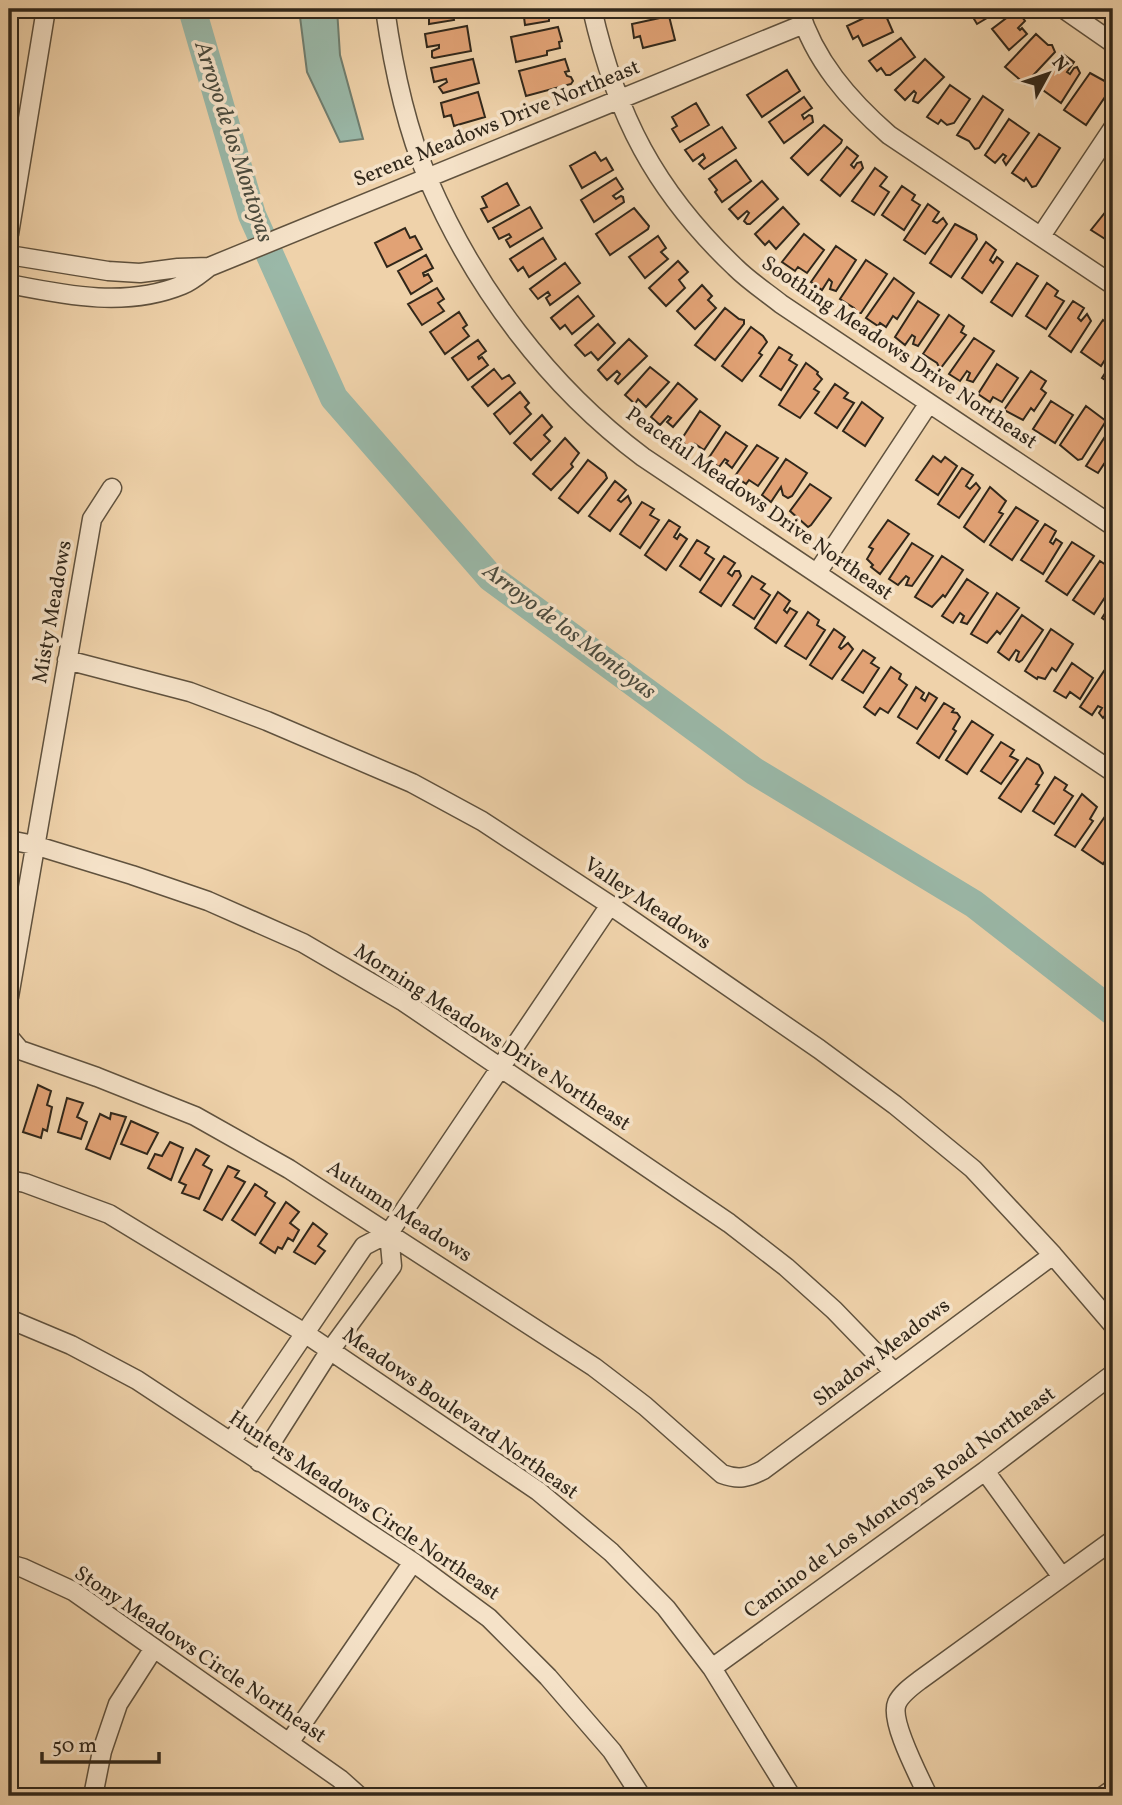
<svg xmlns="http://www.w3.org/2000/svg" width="1122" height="1805" viewBox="0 0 1122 1805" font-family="Vollkorn,serif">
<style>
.water{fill:#9ab8a8;stroke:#707e6f;stroke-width:2}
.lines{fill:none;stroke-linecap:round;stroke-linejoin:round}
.river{stroke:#9ab8a8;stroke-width:28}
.building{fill:#e1a275;stroke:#31271a;stroke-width:2}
.minor-casing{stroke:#60523e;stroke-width:21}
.minor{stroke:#f5e2c8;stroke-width:18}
.labels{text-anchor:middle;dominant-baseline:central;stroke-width:7;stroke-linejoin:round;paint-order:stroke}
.street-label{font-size:21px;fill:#31271a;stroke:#f5e2c8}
.water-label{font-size:23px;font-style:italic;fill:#4b4b3e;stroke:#f5e2c8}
</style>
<rect width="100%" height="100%" fill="#efd2aa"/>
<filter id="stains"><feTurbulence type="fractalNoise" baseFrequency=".00286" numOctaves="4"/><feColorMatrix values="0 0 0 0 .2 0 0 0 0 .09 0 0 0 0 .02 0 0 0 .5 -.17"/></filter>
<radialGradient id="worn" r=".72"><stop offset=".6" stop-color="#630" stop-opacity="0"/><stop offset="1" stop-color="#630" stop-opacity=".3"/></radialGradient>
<path class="water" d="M299,9H337L340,55L363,139L340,142L307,72Z"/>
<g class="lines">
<path class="river" d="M192,9L252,215L334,398L491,578L754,771L974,904L1113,1012"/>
</g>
<path class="building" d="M420,9H452L454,20L429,24V15H432L431,12L421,14Z
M523,9H551L545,10V14H549V21L525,25Z
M631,9H657L634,13Z
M883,9L893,32L863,46L858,36L853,39L847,26Z
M968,9H1002L977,24Z
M1017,10L1025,21L1018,28L1020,30L1022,28L1027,34L1009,50L992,29Z
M669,16L675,40L643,48L640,36L634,38L632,24Z
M467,26L471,51L434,58L432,57V51L439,48V45L427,47L425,34Z
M558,27L562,41L559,42L560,48L547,51V55L516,62L511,37Z
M1036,34L1048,45H1052L1055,52L1025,84L1005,67Z
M901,38L915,57L890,75H886L881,68L877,71L869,61Z
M1063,54L1074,62L1067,72L1070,74L1074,68L1077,67L1080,73L1061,103L1040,88Z
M473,59L479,83L443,93L439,87L447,82L446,79L434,82L431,68Z
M565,59L569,71L565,72L567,76L571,77L573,81L571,84L526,96L519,71Z
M925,59L944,77L918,103L913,101L916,93L914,91L905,100L895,90Z
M787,70L800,91L762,117L747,95Z
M1090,73L1110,84L1111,88L1086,125L1064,110Z
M950,85L970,99L954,123L947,125L941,120L938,124L927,117Z
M478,92L485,117L454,126L451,115L444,117L441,103Z
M983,96L1003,110L979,148L975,149L969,141L957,135Z
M804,97L812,108L802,115L804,119L809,115L812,116L813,122L784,143L769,122Z
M696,103L709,125L680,142L672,129L677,126L672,117Z
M1009,119L1029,133L1006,165L1003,160L1006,156L1003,154L995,163L985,155Z
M824,125L842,140L841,143L808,175L791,158Z
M722,127L736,148L704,169L699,164L705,158L703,154L693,161L685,150Z
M1039,134L1060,148L1036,186L1032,187L1026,178L1024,181L1012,173Z
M847,147L858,156L851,165L854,168L857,163L861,162L863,168L840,196L821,180Z
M595,152L601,161L606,158L613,170L582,188L570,166Z
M736,160L751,181L722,202L715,192L717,190L709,179Z
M875,168L887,177L880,186L889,192L874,215L852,201Z
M616,178L623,189L613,196L616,199L621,196L623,197L624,202L594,222L581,200Z
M762,181L778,199L750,224H747L744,221L749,213L747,211L738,219L729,209Z
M507,183L519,205L488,222L481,209L487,207L482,197Z
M902,186L915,195L912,200L920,205L904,230L882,215Z
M928,204L939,212L933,221L937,223L943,218L947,224L925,254L904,240Z
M530,207L542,228L510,247L506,240L511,237L509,234L499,239L493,228Z
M783,207L799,224L776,249L769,241L765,245L755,234Z
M634,208L649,226L648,229L610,255L596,234Z
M1107,210L1113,214V244L1091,230Z
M955,224L976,235L977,239L951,277L930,263Z
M405,228L410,238L415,236L422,249L387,267L375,243Z
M804,234L824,250L807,273L798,267L795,271L782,262Z
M658,236L666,248L661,252L668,259L645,278L629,257Z
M543,238L556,259L529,277L523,267L518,271L510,259Z
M986,242L996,250L990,260L993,263L997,257L1003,262L982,293L962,278Z
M836,246L856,260L836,291L830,289L832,282L829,279L822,290L811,282Z
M426,255L433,268L423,273L424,276L428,274L432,281L411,294L398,271Z
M866,260L887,274L861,313H858L854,308L840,299Z
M678,261L688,272L679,280L685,288L666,306L649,288Z
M565,263L580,283L550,305L546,298L550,295L548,292L538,299L530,289Z
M1017,263L1038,276L1012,316L991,302Z
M894,278L914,293L897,319L893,316L886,327L880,323L878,326L866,318Z
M1047,283L1058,291L1055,296L1064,301L1046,329L1026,316Z
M702,285L712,296L708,300L716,308L695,329L677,311Z
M437,288L444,299L438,303L444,311L422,325L408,304Z
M578,296L594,316L572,334L565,325L560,329L551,318Z
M918,301L939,315L918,346L913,344L915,337L912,335L905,345L895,337Z
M1073,301L1084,308L1078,318L1081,321L1087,314L1091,321L1071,352L1049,336Z
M725,308L739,319L744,320V324L715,360L695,345Z
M459,312L467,325L463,328L469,336L445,354L430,332Z
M949,315L964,326L961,332L966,335L940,369L937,363L923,354Z
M1103,320L1113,328L1110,332L1113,334V347L1101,366L1081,352Z
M598,324L615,343L598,360L591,352L585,356L575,345Z
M751,327L763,336L767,342L759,353L762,355L742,381L722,366Z
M974,338L994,351L973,382L967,380L970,373L967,371L960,381L949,374Z
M629,339L647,356L618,384L615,381L620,374L617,371L607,380L598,370Z
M478,340L486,351L478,357L479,359L482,357L488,365L468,380L452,358Z
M779,347L792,355L789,360L797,365L781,390L760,376Z
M1113,361V385L1102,378Z
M806,363L818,372L817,374L822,379L814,389L819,392L800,418L779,405Z
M997,364L1018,378L1002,402L993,397L990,402L978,394Z
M650,367L669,382L646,407L638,399L635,404L625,395Z
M494,369L502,379L509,375L515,383L488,406L472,387Z
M1031,371L1046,381L1041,389L1046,393L1034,411L1031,408L1023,420L1004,410Z
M678,383L697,399L673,427L667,422L671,418L668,416L660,425L651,417Z
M835,384L848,393L844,398L854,403L837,428L815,413Z
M520,392L529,403L525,407L531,414L510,434L494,414Z
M1051,401L1073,415L1055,443L1033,429Z
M862,402L883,418L865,446L843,431Z
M1086,406L1106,421L1082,459L1078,460L1060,445Z
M700,411L720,426L704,450L695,444L693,448H688L681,440Z
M542,415L552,427L544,435L550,441L531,460L514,443Z
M1110,429L1113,431V471L1108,475L1105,472L1107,466L1104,464L1098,473L1086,466Z
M726,432L747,446L732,468L726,463L728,461L725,459L719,467L708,459Z
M565,438L579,453L571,464L573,467L551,490L533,474Z
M757,445L778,458L758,486L749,480L746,484L735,476Z
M933,456L941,462L945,457L957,466L938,495L916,480Z
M786,459L807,473L792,496L788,498L783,495L781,487L771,502L762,495Z
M588,460L605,473L607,478L578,513L559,498Z
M962,468L973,475L966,486L970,489L976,483L980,488L959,518L938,504Z
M615,481L626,490L618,500L621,502L628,496L631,503L610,531L589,516Z
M810,484L831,498L811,525L808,527L790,511Z
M990,487L1006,501L999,512L1003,514L984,542L964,527Z
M642,502L654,509L650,515L659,520L640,548L620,534Z
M1016,507L1038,521L1012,560L990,545Z
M669,520L680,527L674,537L677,539L680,534L687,539L666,570L645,555Z
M888,520L909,534L880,574L871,567L873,565L867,559L873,549L869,547Z
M1045,524L1056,531L1050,542L1053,544L1056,539L1062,543L1043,574L1021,560Z
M697,540L709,547L705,553L714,559L700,580L680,566Z
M1072,542L1094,556L1067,595L1046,581Z
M912,543L933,556L912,586L906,585L909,578L906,576L898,585L889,579Z
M724,556L735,563L728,573L732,576L735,571H739L741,576L721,606L700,592Z
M942,556L963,570L945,597L943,595L932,607L915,597Z
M1100,561L1112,569L1113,578L1108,586L1111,588L1094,614L1073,600Z
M752,576L765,584L761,589L770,595L754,619L733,605Z
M967,579L988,593L967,624L961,622L964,616L960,613L953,623L942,616Z
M778,592L790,601L784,610L787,613L790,608L797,612L776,643L755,628Z
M997,593L1019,608L1000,634L997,631L987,643L971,634Z
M1113,601V626L1102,618Z
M808,612L819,620L817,625L825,630L806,659L785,646Z
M1022,615L1043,630L1022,660L1019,662L1016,660L1019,652L1016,650L1009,660L998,652Z
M834,629L845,637L839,647L841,649L848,643L853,649L832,679L810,665Z
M1051,629L1073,644L1056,671L1052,668L1045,679L1038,677L1037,679L1025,671Z
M863,650L875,658L871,663L879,668L863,693L842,680Z
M1072,663L1093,678L1080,699L1070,692L1066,698L1054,691Z
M891,667L901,674L899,679L907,685L888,713L880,708L875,715L864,707Z
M1104,671L1113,677V705L1103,718L1099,713L1102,708L1098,706L1092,715L1080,707Z
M916,687L924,693L921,698L925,701L929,693L937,698L917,729L898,717Z
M944,703L954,709L952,712L957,713L960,717L953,729L956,731L939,758L917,743Z
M972,721L993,735L967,774L946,760Z
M1001,742L1014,750L1010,756L1018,760L1001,784L981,771Z
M1027,758L1039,765L1043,773L1036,784L1039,785L1021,812L999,798Z
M1055,777L1067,785L1064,790L1073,796L1054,824L1033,811Z
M1082,794L1097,807L1090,819L1093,821L1075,847L1055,835Z
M1108,812L1113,815V849L1103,864L1082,850Z
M38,1085L51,1091L47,1105L52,1107L47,1131L43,1129L41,1138L23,1132Z
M9,1091L16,1094L10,1106L17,1109L11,1125L9,1124Z
M67,1098L83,1103L77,1117L87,1122L81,1139L58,1132Z
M111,1113L126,1117L110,1159L86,1149L100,1114L110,1119Z
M131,1121L158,1133L147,1154L121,1144Z
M170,1142L183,1148L171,1180L148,1168L155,1154L162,1156Z
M196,1149L209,1156L203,1165L212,1170L199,1199L182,1193L186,1185L179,1182Z
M228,1166L239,1171L235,1177L245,1182L222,1220L204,1210Z
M255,1184L267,1192L265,1196L275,1203L255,1235L232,1220Z
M286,1202L299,1212L290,1223L299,1230L293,1241L288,1238L282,1249L278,1247L275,1253L260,1243Z
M313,1223L327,1234L318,1246L325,1251L315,1264L294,1252Z"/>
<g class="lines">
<defs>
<path id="minor" d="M385,9C393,66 405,125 428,179C475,288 548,386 643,457L1113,772
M592,9C616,115 655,191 735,267C749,281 766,292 781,304L1113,526
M799,9C814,60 849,100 889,135L1113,285
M1064,9L1113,43
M9,234L46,9
M1041,236L1113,128
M9,255L108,271L140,273L178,268L209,267
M9,284C65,295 126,308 182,285C192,281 201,273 209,267L804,24
M817,573L929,403
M67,660L190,692L267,721L412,783L482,821L610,905L819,1049L895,1105L973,1169L1053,1255L1113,1325
M9,840L34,845L132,875L208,901L303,943L404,1002L729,1223L786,1267L834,1310L894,1372
M9,997L92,519L112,488
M9,1037L20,1050L97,1077L195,1116L289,1169L594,1367L645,1406L722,1474C738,1480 748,1478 763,1470L1053,1255
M9,1180L25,1183L109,1214L303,1332L538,1491L611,1552L666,1608L712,1668L791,1796
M9,1319L71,1345L137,1380L413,1562L489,1618L548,1677L612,1751L641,1796
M231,1442L364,1246L389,1233L610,905
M259,1462L329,1352L392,1266L389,1233
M985,1471L1062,1577
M9,1564L23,1568L73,1591L340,1779L359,1796
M712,1668L985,1471L1113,1374
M289,1743L413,1562
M93,1796L102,1751L118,1704L154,1648
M928,1796C920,1778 889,1721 897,1703C901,1694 912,1686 920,1680L1113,1540
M1103,1796L1113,1789"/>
</defs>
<use href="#minor" class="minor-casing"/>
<use href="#minor" class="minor"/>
</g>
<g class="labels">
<g class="street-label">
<text transform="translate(497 124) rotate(-22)">Serene Meadows Drive Northeast</text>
<text transform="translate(899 353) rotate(34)">Soothing Meadows Drive Northeast</text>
<text transform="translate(759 504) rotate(35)">Peaceful Meadows Drive Northeast</text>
<text transform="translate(53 612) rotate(-80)">Misty Meadows</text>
<text transform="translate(647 904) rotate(34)">Valley Meadows</text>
<text transform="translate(492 1038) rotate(33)">Morning Meadows Drive Northeast</text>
<text transform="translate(399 1212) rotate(33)">Autumn Meadows</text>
<text transform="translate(882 1353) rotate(-37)">Shadow Meadows</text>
<text transform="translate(460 1414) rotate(35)">Meadows Boulevard Northeast</text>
<text transform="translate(900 1503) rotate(-36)">Camino de Los Montoyas Road Northeast</text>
<text transform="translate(364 1506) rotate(34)">Hunters Meadows Circle Northeast</text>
<text transform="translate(200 1655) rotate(34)">Stony Meadows Circle Northeast</text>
</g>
<g class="water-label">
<text transform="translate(233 142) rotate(72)">Arroyo de los Montoyas</text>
<text transform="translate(569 632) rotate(37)">Arroyo de los Montoyas</text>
</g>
</g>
<rect width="1122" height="1805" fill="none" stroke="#efd2aa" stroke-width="35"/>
<rect x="10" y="10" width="1101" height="1784" fill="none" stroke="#31271a" stroke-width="3.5"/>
<rect x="18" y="18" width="1087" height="1770" fill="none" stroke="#31271a" stroke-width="2"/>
<g transform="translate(1048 74) rotate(50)" stroke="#f5e2c8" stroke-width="5" paint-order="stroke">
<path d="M0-5L12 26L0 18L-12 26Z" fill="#31271a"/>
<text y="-10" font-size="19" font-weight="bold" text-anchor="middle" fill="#31271a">N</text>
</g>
<path d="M42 1752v10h117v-10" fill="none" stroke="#31271a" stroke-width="3.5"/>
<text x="52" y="1752" font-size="21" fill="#31271a" stroke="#f5e2c8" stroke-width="5" paint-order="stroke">50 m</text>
<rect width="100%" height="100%" filter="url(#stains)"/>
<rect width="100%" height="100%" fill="url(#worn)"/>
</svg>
